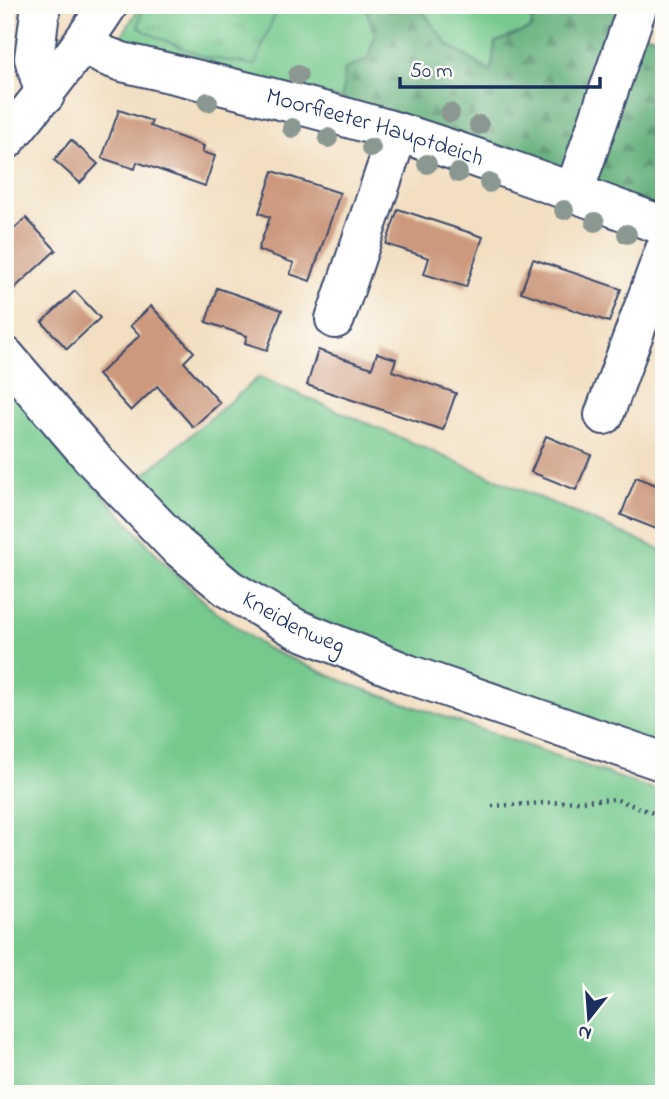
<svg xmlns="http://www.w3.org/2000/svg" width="669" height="1099" viewBox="0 0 669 1099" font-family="'Indie Flower',sans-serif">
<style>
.grass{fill:#74c98d;stroke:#487c76;stroke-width:2}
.forest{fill:url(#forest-firs);stroke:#3d6e6b;stroke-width:2}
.park{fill:url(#park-tufts);stroke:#487c76;stroke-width:2}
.building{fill:#cc997d}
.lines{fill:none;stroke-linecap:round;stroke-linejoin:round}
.minor-casing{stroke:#3b496d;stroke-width:42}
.path{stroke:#3b496d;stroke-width:4.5;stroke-dasharray:2 5;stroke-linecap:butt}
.minor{stroke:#fff;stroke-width:38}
.tree{fill:#8b9892}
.labels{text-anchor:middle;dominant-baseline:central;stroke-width:6;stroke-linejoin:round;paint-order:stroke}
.street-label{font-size:24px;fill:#1b2f5e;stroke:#fdfcf7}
</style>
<defs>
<pattern id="forest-firs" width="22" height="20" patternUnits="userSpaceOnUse" patternTransform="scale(1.75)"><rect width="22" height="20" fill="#5fad78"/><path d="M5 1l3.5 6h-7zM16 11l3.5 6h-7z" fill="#4e8d66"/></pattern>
<pattern id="park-tufts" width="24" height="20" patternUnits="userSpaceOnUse" patternTransform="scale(1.75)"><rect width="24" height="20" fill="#74c98d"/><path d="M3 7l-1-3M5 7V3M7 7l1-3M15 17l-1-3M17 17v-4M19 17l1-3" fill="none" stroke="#5ea476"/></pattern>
</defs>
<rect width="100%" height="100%" fill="#fdfcf7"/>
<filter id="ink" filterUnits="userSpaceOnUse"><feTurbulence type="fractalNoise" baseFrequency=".0143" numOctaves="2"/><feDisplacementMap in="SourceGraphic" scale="14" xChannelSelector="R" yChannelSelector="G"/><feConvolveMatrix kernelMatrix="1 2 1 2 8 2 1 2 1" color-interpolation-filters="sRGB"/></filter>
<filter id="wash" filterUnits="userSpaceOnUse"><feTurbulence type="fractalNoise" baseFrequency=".00686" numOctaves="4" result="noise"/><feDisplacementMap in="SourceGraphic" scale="28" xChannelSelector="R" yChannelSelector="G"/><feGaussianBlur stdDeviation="1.57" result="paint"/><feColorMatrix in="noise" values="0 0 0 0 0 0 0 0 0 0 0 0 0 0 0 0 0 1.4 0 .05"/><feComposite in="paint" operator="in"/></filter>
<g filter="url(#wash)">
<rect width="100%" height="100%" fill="#f2dfc1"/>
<path class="grass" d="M141,5H365L375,35L368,59L342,99L117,43Z
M418,5H537L530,29L495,42L492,72L448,45Z
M259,377L664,551V747L355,643L277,603L198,542L140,478Z
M5,386L170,569L213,610L266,648L352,685L664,793V1094H5Z"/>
<path class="forest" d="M365,5H418L448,45L491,72L495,42L530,29L537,5H633L573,176L342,99L345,69L368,59L375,35Z
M636,31L664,40V210L586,181Z"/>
<path class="park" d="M144,5H278L255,65L204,57L148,33L138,26Z"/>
<g id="blocks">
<path class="building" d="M119,110L152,121L150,126L204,146L202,152L215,156L205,186L137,162L135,169L102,158Z
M71,140L98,164L80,183L54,160Z
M273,171L340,193L310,281L290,274L294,263L258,250L270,217L259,213Z
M398,209L483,237L466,287L424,274L429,258L386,244Z
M26,218L56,250L5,297V237Z
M533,259L621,289L609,322L521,292Z
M217,288L282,310L267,350L245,343L247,336L206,322Z
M75,291L100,318L67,349L42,322Z
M151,306L194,352L184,362L220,403L193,427L157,386L131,411L98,375L140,335L130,326Z
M318,350L372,368L377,353L396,359L392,371L456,393L443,430L307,385Z
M546,436L591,455L576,490L531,472Z
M636,477L664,488V532L621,515Z"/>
</g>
</g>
<g filter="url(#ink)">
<use href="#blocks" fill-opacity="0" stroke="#3b496d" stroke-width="2"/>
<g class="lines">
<defs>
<g id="minor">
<path d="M41,5L34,58L45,95"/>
<path id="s1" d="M84,43L103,55L122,62C214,83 306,105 397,132C487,160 575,193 664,226"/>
<path d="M5,141C42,97 77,53 108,5"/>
<path d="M574,192L638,5"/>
<path d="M335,319L398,133"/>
<path id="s2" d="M5,356L94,460L176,545L229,589L295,628L408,674L664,762"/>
<path d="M604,415L664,252"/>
</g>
</defs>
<use href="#minor" class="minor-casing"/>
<path class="path" d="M492,806L615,799L664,817"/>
<use href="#minor" class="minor"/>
</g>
<g class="tree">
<circle cx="298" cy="75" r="10"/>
<circle cx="208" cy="102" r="10"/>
<circle cx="450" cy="113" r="10"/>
<circle cx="479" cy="125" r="10"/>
<circle cx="292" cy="128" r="10"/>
<circle cx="328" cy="138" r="10"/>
<circle cx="371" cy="148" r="10"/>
<circle cx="427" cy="164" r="10"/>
<circle cx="458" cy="173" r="10"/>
<circle cx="489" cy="183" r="10"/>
<circle cx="564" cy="210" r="10"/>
<circle cx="595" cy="222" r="10"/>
<circle cx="627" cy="234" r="10"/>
</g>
</g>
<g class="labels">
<g class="street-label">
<text stroke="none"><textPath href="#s1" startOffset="304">Moorfleeter Hauptdeich</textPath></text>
<text stroke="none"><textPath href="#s2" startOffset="397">Kneidenweg</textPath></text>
</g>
</g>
<rect width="669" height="1099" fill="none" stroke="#fdfcf7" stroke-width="28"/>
<g transform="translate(589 1018) rotate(197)" stroke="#fdfcf7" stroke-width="5" paint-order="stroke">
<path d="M0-5L12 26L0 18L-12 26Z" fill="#1b2f5e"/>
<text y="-10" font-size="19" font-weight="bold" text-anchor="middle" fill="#1b2f5e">N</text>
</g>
<path d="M400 77v10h200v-10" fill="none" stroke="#1b2f5e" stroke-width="3.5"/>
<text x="410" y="77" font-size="21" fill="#1b2f5e" stroke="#fdfcf7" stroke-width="5" paint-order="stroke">50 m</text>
</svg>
